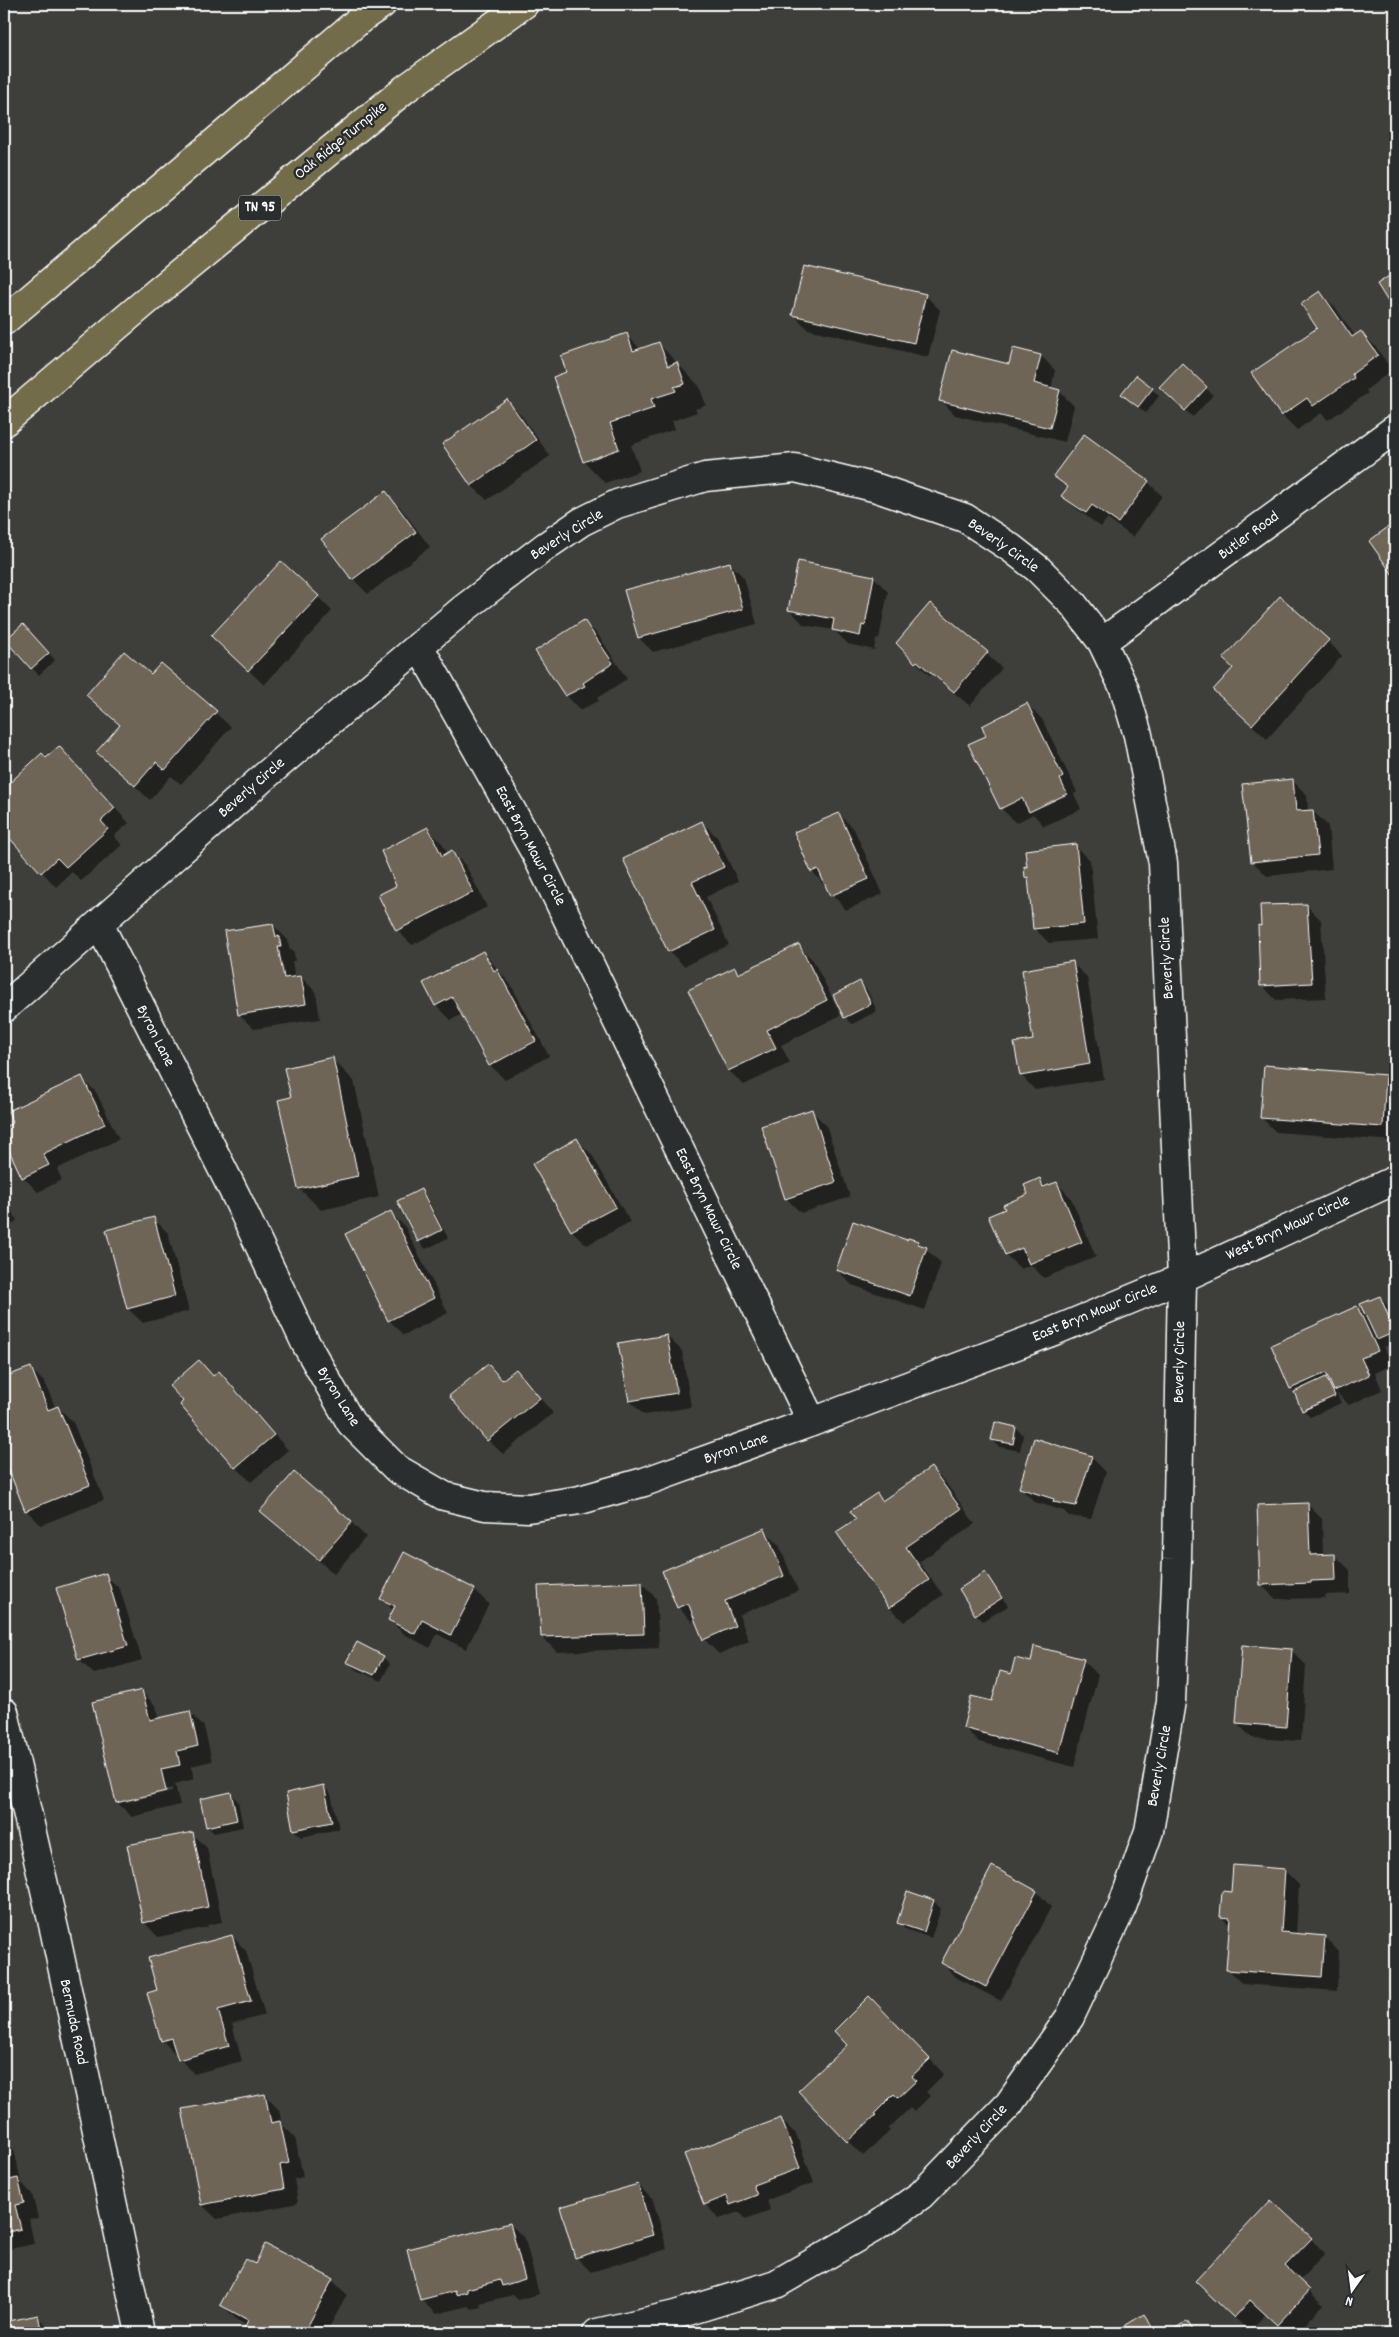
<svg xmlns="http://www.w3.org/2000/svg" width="1399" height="2337" viewBox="0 0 1399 2337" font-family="Dekko,sans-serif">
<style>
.shadow{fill:#0007;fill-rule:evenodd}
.building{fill:#6e6556;stroke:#fff}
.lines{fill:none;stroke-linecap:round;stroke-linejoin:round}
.street-casing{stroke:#fff;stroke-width:31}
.secondary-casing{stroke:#fff;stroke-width:31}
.highway-casing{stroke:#fff;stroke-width:31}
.street{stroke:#2a2d2e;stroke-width:28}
.secondary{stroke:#2a2d2e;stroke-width:28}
.highway{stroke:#736c4b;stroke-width:28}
.labels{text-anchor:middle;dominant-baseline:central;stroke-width:5;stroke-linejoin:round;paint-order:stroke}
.shield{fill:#2a2d2e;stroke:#bfc0c0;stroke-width:1}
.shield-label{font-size:15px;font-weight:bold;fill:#fff}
.street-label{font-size:16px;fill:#fff;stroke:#2a2d2e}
</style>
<rect width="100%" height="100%" fill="#3e3e3a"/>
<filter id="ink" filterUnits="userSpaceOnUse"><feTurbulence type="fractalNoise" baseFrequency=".02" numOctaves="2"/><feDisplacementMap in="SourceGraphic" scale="10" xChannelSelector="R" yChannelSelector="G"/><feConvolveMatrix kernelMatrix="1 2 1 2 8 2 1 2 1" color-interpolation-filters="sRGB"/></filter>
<g filter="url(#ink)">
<path class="shadow" d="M1165,4H1224L1223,10Z
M1320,293L1335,307L1355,336L1361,332L1376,347L1392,370L1366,390L1368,393L1328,420L1321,413L1297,430L1282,415L1319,328Z
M925,295L940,310L928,357L808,329L794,315Z
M627,335L641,350L659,344L699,386L706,405L695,409L697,412L672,421L675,429L631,445L640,471L605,483L584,461L568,373Z
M1041,356L1055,370L1051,389L1059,391L1074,406L1065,442L955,415L941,400L1010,366Z
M1182,365L1213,395L1193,417L1161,387Z
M1152,389L1159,396L1146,413L1122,394Z
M507,400L521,415L550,456L487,500L472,486L444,444Z
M1055,476L1148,482L1162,496L1133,537L1107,519L1101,527L1078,510L1063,496L1068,489Z
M385,493L400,507L430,547L368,594L353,579Z
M1395,524V576L1370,541Z
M730,563L744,578L757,624L653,652L639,638L626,591Z
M874,577L888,592L879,639H876L874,650L848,644L834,630L804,625L790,610Z
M318,597L332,611L264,685L227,650Z
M930,605L1002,668L970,706L932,674L930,676L897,643Z
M584,621L599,636L627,679L597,698L599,701L580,710L566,695Z
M30,632L55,660L39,675L32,668Z
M1328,641L1342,656L1267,739L1214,690Z
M161,664L231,727L181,784L171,776L150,800L97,752L121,726L87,695L151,676Z
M1027,705L1042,719L1077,792L1074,794L1081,809L1044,826L1033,814L1016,823L1001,808L988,737Z
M42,755L46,759L73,763L129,823L114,836L122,845L81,881L72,872L56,887L4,830V789Z
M1292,780L1307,795L1308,811H1313L1328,826L1332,869L1267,876L1252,861Z
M839,814L854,829L883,894L846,910L812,871Z
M702,822L717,837L738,881L706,897L729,945L684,966L669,951Z
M427,829L442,843L448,854L452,852L466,866L487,907L412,945L397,930V886Z
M1075,846L1090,860L1098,939L1049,943L1034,928L1030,881L1026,877L1028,868Z
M1306,905L1321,920L1326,998L1276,1000L1262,985Z
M4,909L7,912L5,914L12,922L4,932Z
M273,925L288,940L289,948L294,952L295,961H292L295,978L301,977L316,992L320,1019L254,1029L239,1015Z
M798,946L813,960L841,1015L781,1045L790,1063L744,1085L729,1071L689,991L734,969L740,974Z
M483,952L511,985L549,1056L505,1080L490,1065L462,1014L451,1020L436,1005Z
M1072,963L1087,977L1104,1079L1035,1090L1021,1075Z
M860,983L867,990L877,1011L852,1024L845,1017Z
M332,1059L354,1081L379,1197L321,1210L299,1188L292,1098Z
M1386,1077L1395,1086V1141L1276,1132L1261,1117Z
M81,1078L96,1092L119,1139L57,1169L62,1180L38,1192L23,1177L4,1137V1129Z
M811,1111L826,1125L850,1197L801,1213L787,1199L763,1127Z
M577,1140L592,1155L630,1222L587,1245L572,1231L534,1164Z
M1039,1180L1047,1187L1057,1183L1071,1198L1096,1257L1044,1278L1031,1265L1021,1269L1006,1255L990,1217L1007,1210L1029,1195Z
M420,1191L427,1198L448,1238L426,1249L419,1242L399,1201Z
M4,1200L17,1220L4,1232Z
M391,1213L405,1227L448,1313L404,1335L389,1320Z
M154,1219L168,1233L189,1311L143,1323L128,1309Z
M908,1242H918L941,1263L925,1310L852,1285L837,1270Z
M1380,1297L1387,1304L1395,1321V1342L1384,1347L1392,1365L1375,1373L1382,1390L1349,1405L1336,1392L1341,1403L1310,1417L1303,1410L1292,1388L1357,1307L1367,1317Z
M667,1336L682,1351L691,1407L644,1415L630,1401Z
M199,1362L214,1377L219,1373L288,1450L251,1482L236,1467L185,1402Z
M488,1365L503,1381L516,1371L553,1413L503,1454L488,1440Z
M30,1368L45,1383L56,1409L58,1407L73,1422L104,1500L41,1525L26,1510L4,1454V1379Z
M1016,1428L1023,1435L1020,1451L1000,1447L992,1440Z
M1395,1433V1443L1392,1435Z
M1091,1457L1106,1472L1091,1519L1069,1516L1064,1511L1035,1502L1020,1488Z
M931,1468L946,1483L975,1524L919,1562L943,1595L904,1622L889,1607L858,1519L877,1495L883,1501Z
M1307,1504L1322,1519L1323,1556H1335L1350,1570V1594L1325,1595V1598L1276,1599L1261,1585Z
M262,1511L351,1522L366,1537L334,1574Z
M764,1530L779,1545L798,1591L739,1615L749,1641L719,1654L704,1639L696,1620L692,1622L678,1607Z
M985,1574L1008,1606L983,1621L976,1614Z
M105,1575L120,1589L142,1660L94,1674L79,1660L58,1589Z
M642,1583L656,1598L659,1648L557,1652L542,1637Z
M474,1590L489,1604L466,1649L437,1634L430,1648L404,1634L389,1620L394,1611L381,1598Z
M1292,1651L1306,1665L1301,1741L1252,1738L1237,1723Z
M383,1657L390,1664L381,1681L355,1669L348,1662Z
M1083,1660L1098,1675L1074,1767L979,1742L964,1728L993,1702L1012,1675L1031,1663Z
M142,1692L156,1706L160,1719L189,1712L204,1727L212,1761L191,1766L194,1779L175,1784L180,1805L132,1817L117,1802ZM172,1788V1791L126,1802V1799Z
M324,1787L331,1794L339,1829L301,1837L294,1830L287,1794Z
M231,1794L238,1801L243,1827L214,1833L207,1826Z
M192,1833L207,1848L222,1922L207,1925L208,1927L158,1937L144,1922Z
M992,1868L1037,1892L1051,1907L1001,2001L957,1978L942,1963Z
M1285,1871L1299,1885L1296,1935L1325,1937L1339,1952L1337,1991L1242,1984L1228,1969L1231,1926L1221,1917L1232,1893Z
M907,1893L934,1901L941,1909L931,1938L905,1929L898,1922Z
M232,1936L246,1951L265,2015L232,2024L242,2061L194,2074L162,2040L159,1991Z
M884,2012L944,2074L926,2092L930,2096L914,2112L910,2108L888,2129L890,2131L863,2156L800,2091Z
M265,2095L279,2110L282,2125L295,2137L303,2177L294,2179L298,2203L217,2219L202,2205Z
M781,2120L796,2134L814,2183L767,2200L770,2210L746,2219L739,2212L719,2219L705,2204Z
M4,2140L14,2150L21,2182L32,2194L38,2218L29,2219L34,2244L4,2250Z
M638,2185L653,2200L667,2249L591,2272L576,2257Z
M510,2224L525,2239L539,2294L518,2300L513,2295L480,2303L481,2307L472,2309L468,2306L436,2314L421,2300Z
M1311,2239L1325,2253L1299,2281L1323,2305L1297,2333H1287L1266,2314L1249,2331L1211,2296Z
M255,2266L332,2280L347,2295L326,2333H251L246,2328L247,2325L237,2320L222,2305Z
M1144,2315L1160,2333H1116Z
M37,2316L53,2333H4V2324Z
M1187,2322L1197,2333H1171Z"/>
<path class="building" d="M804,266L926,294L914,343L792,315Z
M1395,272V313L1377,284Z
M1320,291L1352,337L1361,331L1378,355L1352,374L1354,378L1313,406L1307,398L1281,416L1251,373L1317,328L1301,304Z
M627,333L633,351L659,342L668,366L677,362L685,384L674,387L676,391L651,399L654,408L610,423L619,449L583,462L553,377L566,372L561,356Z
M1013,348L1041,355L1034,383L1060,390L1050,428L939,401L952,350L1009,364Z
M1182,363L1207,387L1185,411L1159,387Z
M1136,375L1153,388L1138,407L1121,394Z
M507,399L536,440L471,486L442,444Z
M1084,434L1149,481L1118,523L1092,505L1086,513L1061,496L1068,487L1053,476Z
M386,491L416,532L352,580L321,539Z
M1395,522V578L1369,541Z
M281,561L319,596L248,671L211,636Z
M798,561L874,576L865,626L862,625L860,636L832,630L834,619L788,610Z
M730,562L743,609L638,638L624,590Z
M1280,596L1329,640L1252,725L1213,690L1233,668L1223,659Z
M930,603L988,652L954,692L917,661L915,663L896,643Z
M584,620L613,663L583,683L585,686L565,696L535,651Z
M23,624L49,653L31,669L5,640Z
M124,651L151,674L161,663L217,711L165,770L156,762L135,786L96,752L120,725L86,695Z
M1027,703L1063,777L1060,779L1067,794L1029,812L1022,798L1000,809L968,744L986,736L982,726Z
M59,746L115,808L101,821L108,829L66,867L57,858L41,873L4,832V788L42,753L46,758Z
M1293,779L1296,811L1313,810L1318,855L1251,862L1242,784Z
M839,813L869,879L830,896L818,869L811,872L794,832Z
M702,821L724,867L692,882L715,930L668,952L623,859Z
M428,827L442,856L452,850L473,892L396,931L378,895L396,886L381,851Z
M1076,844L1084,924L1033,929L1028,877L1025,878L1024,866L1027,867L1025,850Z
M1307,904L1312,983L1260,986L1258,925L1261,926L1260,905Z
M273,924L276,937L279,936L281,947H278L284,978L301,976L306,1004L238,1015L224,931Z
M799,944L827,1000L767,1030L776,1048L728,1071L688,990L735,967L738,974Z
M483,951L494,971L497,969L536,1041L489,1066L452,997L435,1006L423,983Z
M1073,961L1090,1064L1020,1076L1014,1043L1033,1040L1022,970Z
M860,981L871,1004L844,1018L833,995Z
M333,1057L358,1176L298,1189L278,1100L291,1097L284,1068Z
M1264,1065L1386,1075L1383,1127L1260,1118Z
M82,1076L105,1124L43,1154L49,1165L22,1178L4,1140V1127L13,1123L8,1111Z
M812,1109L836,1182L785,1199L761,1126Z
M577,1138L616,1207L571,1231L532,1164Z
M1040,1178L1043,1187L1057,1182L1082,1242L1029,1264L1022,1248L1005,1255L988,1216L1005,1209L1003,1205L1028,1194L1024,1185Z
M421,1189L442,1230L418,1242L397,1201Z
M391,1211L434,1298L388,1321L345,1234Z
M154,1217L175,1296L127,1309L106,1230Z
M853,1221L907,1240L908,1238L919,1241L918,1244L927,1247L910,1296L836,1270Z
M1380,1296L1395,1332L1377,1340L1360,1304Z
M1357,1306L1378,1351L1361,1358L1369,1375L1334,1391L1326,1373L1290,1389L1271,1345Z
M667,1335L677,1393L629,1401L618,1343Z
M199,1360L213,1376L219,1371L274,1435L235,1468L180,1405L183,1401L169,1386Z
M488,1364L502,1380L516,1369L540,1398L487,1441L449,1396Z
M31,1367L48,1410L58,1406L90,1485L25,1511L4,1458V1377Z
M1326,1377L1335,1396L1302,1411L1294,1392Z
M995,1422L1016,1427L1013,1444L991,1440Z
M1034,1438L1092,1456L1076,1506L1053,1502L1054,1499L1019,1488Z
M931,1467L961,1509L906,1547L929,1580L889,1608L836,1532L856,1519L850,1511L877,1493L882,1501Z
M294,1472L352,1522L319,1560L260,1511Z
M1308,1503L1310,1555L1335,1554L1336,1580L1311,1581V1583L1260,1585L1257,1505Z
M765,1528L784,1576L725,1601L735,1626L703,1640L688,1603L677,1608L662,1571Z
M404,1552L475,1589L451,1635L422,1620L415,1634L388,1620L395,1606L380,1599Z
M985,1572L1002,1598L975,1615L959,1589Z
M106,1573L128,1646L78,1660L56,1588Z
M642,1582L644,1634L541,1637L538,1586Z
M357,1642L384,1656L374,1675L346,1662Z
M1242,1645L1292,1649L1286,1727L1236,1723Z
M1034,1646L1084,1659L1059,1753L963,1728L971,1696L992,1701L1000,1671L1011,1674L1015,1658L1031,1662Z
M142,1690L150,1720L190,1711L198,1746L177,1751L180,1765L161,1769L166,1791L116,1803L92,1702Z
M324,1785L332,1822L293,1830L286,1793Z
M231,1792L237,1820L206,1827L200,1799Z
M193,1832L208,1907L194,1910V1912L143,1923L127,1845Z
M1233,1865L1285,1869L1281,1932L1325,1936L1322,1977L1226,1970L1230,1918L1220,1917L1222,1891L1231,1892Z
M992,1866L1037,1891L986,1987L941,1963Z
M907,1891L934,1900L924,1932L897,1923Z
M232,1935L251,2001L218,2010L229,2046L178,2060L171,2038L161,2041L147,1993L157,1990L148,1958Z
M869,1996L930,2059L912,2076L916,2081L898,2098L894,2094L874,2114L876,2115L847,2142L798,2091L847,2045L834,2031Z
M265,2094L271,2123L280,2121L289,2163L280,2165L284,2189L201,2205L182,2109Z
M781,2118L800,2168L753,2185L757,2195L730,2205L727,2196L704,2205L684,2154Z
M4,2154L9,2180L18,2178L24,2203L15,2205L21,2229L4,2233Z
M638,2184L653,2235L575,2258L560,2207Z
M1271,2200L1312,2238L1285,2266L1310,2290L1277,2325L1250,2300L1234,2318L1195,2281Z
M510,2223L525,2279L502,2286L500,2280L467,2289V2292L456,2295L455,2291L420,2300L407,2249Z
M265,2244L333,2279L304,2333H253L244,2329L248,2320L220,2305L245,2259L255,2264Z
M1144,2314L1156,2333H1113Z
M38,2315L42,2333H4V2322Z
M1187,2321L1195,2333H1170L1169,2332Z"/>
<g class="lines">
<defs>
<path id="street" d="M1102,642L1395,429
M419,646L536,854L812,1422
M99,924L236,1196L305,1342L351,1423L397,1469L444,1496L485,1506L528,1508L580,1500L644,1482L812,1422L1054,1331L1182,1278L1395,1180
M4,1008L265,776L462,610L546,546L581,522L617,504L705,477L795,468L877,488L965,518L1011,548L1038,569L1073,604L1102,642L1124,688L1138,735L1163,863L1182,1278L1177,1559L1171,1701L1149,1831L1122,1907L1070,2017L1009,2104L921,2195L877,2226L776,2284L675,2315L597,2333"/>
<path id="secondary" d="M4,1712L55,1933L140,2333"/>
<path id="highway" d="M4,321L364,16L382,4
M4,422L156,293L405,89L524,4"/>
</defs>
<use href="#street" class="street-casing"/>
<use href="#secondary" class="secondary-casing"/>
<use href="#highway" class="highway-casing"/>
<use href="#street" class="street"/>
<use href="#secondary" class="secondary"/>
<use href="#highway" class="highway"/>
</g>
</g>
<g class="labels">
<rect class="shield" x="239" y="195.5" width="42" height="25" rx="4"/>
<g class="shield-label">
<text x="260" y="208">TN 95</text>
</g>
<g class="street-label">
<text transform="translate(341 141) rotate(-39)">Oak Ridge Turnpike</text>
<text transform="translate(567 535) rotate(-32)">Beverly Circle</text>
<text transform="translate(1249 536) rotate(-36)">Butler Road</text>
<text transform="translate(1003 546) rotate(35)">Beverly Circle</text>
<text transform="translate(252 788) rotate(-41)">Beverly Circle</text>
<text transform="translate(530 846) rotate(62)">East Bryn Mawr Circle</text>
<text transform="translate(1167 958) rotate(-93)">Beverly Circle</text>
<text transform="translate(155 1036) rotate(63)">Byron Lane</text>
<text transform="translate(708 1209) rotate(64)">East Bryn Mawr Circle</text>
<text transform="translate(1288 1228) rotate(-25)">West Bryn Mawr Circle</text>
<text transform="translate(1095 1313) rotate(-22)">East Bryn Mawr Circle</text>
<text transform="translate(1180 1362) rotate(-89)">Beverly Circle</text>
<text transform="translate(338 1397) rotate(58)">Byron Lane</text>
<text transform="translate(736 1449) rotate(-19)">Byron Lane</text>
<text transform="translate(1160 1766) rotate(-80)">Beverly Circle</text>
<text transform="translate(73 2022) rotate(78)">Bermuda Road</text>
<text transform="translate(977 2137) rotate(-47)">Beverly Circle</text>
</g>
</g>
<rect width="1399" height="2337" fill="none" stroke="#2a2d2e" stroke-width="20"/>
<rect x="10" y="10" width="1379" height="2317" fill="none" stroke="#fff" stroke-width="2" filter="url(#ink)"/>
<g transform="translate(1352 2290) rotate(194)" stroke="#2a2d2e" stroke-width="4" paint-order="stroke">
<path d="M0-4L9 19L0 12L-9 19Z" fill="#ffffff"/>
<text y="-8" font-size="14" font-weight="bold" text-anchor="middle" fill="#ffffff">N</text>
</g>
</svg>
